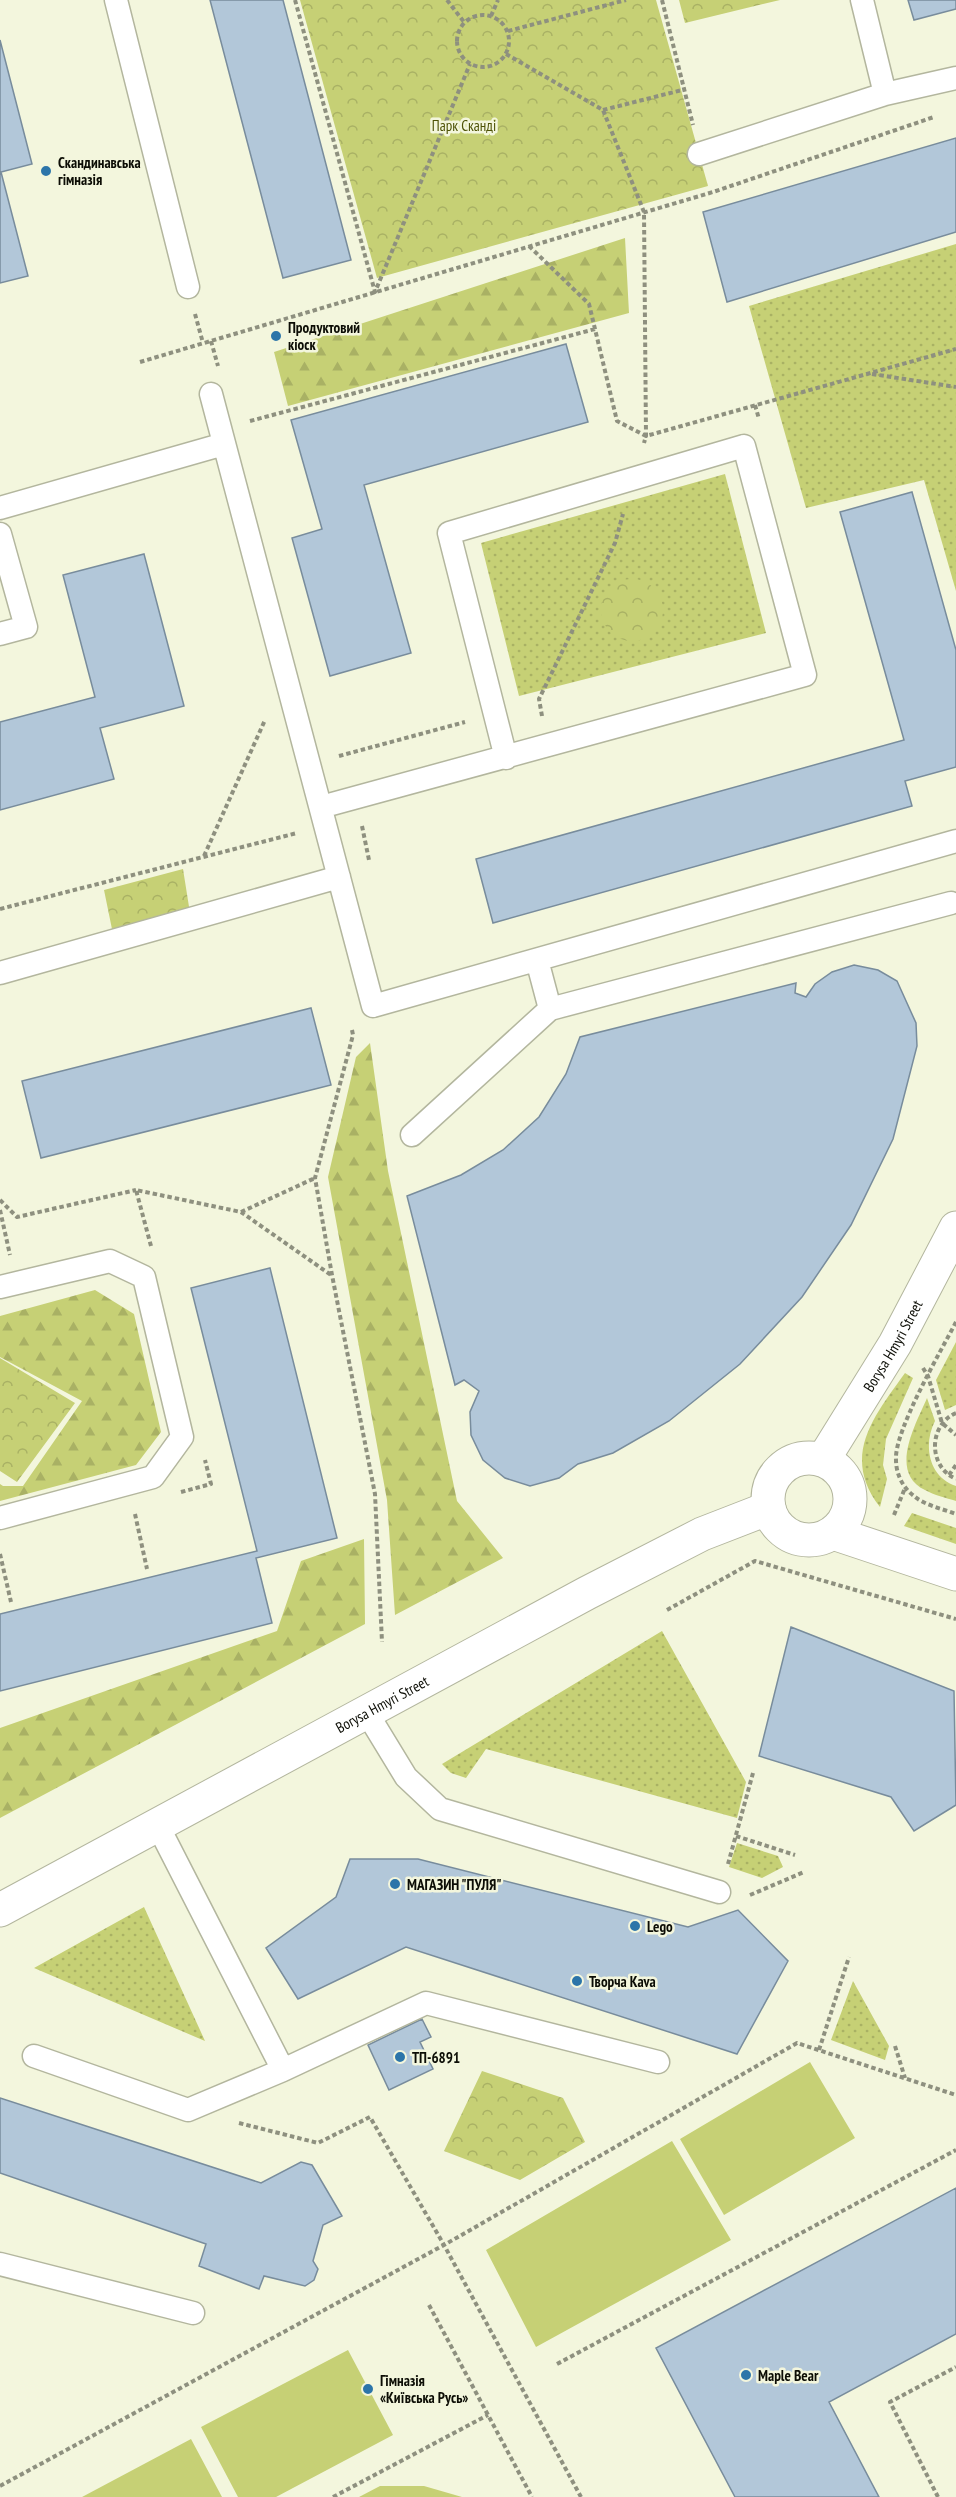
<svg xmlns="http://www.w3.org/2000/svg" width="956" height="2497" viewBox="0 0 956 2497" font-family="'PT Sans Narrow',sans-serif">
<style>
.grass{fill:url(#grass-dots)}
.forest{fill:url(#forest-firs)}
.park{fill:url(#park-crowns)}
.garden{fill:#c6d075}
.building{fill:#b2c7d9;stroke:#788c9c;stroke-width:1.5}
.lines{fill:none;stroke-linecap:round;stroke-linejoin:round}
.service-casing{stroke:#b3b69e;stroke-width:25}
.minor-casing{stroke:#b3b69e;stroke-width:35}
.path{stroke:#8e907f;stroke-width:4;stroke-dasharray:4.5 3;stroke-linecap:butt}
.service{stroke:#fff;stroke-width:22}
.minor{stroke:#fff;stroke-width:33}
.poi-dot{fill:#2c75a9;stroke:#f3f6dd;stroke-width:2}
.labels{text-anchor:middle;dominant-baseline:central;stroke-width:5;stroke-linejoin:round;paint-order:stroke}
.park-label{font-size:15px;fill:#4d5205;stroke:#f3f6dd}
.poi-label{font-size:15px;font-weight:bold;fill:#0c0d05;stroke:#f3f6dd;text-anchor:start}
.street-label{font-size:15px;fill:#0c0d05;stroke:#f3f6dd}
</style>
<defs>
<pattern id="grass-dots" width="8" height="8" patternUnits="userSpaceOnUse" patternTransform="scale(1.5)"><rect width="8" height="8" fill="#c6d075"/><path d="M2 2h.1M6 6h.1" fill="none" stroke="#a9b164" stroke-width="1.8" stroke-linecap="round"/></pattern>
<pattern id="forest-firs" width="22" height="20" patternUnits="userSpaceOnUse" patternTransform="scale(1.5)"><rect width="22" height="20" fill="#c6d075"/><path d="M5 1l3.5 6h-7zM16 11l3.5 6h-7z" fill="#a9b164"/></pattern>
<pattern id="park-crowns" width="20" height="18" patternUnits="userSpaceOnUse" patternTransform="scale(1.5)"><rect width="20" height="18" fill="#c6d075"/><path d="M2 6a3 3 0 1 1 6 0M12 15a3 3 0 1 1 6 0" fill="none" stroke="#a9b164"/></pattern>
</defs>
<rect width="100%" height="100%" fill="#f3f6dd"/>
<path class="grass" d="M956,244V591L924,480L806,508L749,306Z
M725,474L766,633L519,696L481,543Z
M956,1342V1405L945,1410L936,1380Z
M905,1373L913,1378L886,1439L883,1465L887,1479L880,1507C840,1456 875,1415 905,1373Z
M927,1398L935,1421C923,1444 928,1477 956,1486V1501C946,1498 934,1495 925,1490C888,1472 916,1424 927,1398Z
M912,1513L956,1528V1544L904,1526Z
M662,1631L746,1782L737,1818L486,1749L466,1778L451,1773L442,1764Z
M737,1843L778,1856L783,1867L762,1878L729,1867Z
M144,1907L205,2041L34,1968Z
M853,1981L889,2046L885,2060L831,2040Z"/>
<path class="forest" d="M625,238L629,313L288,406L274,352Z
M370,1043L388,1171L457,1501L503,1558L395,1615L387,1500L328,1177L356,1057Z
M95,1290L134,1314L161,1432L136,1465L0,1501V1484L3,1486H23L82,1401L0,1357V1316Z
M364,1539L365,1624L0,1818V1728L277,1631L301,1561Z"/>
<path class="park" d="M300,0H656L708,186L377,278Z
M679,0H780L685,23Z
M601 610a31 31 0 1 1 62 0a31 31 0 1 1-62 0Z
M183,869L190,913L113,934L104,890Z
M0,1358L75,1403L17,1482L0,1471Z
M482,2071L563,2098L585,2142L520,2180L444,2151Z"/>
<path class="garden" d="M810,2062L855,2138L724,2215L680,2139Z
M672,2141L731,2240L536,2347L486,2250Z
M348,2350L393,2435L276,2497H238L201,2427Z
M191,2439L222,2497H82Z
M380,2486H424L462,2497H359Z"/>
<path class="building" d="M210,0H283L351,260L283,278Z
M908,0H956V9L914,20Z
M0,40L32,164L1,172L28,276L0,283Z
M956,138V232L727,302L703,212Z
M566,344L588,422L364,485L411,653L330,676L292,538L322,529L291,420Z
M912,492L956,650V767L905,781L912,806L493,923L476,859L904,740L840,512Z
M144,554L184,706L100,728L114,779L0,810V722L95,697L63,575Z
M854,965L878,970L897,981L916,1023L917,1046L893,1139L851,1225L802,1297L740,1364L669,1421L613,1453L578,1464L559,1478L530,1486L505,1478L483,1460L471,1435L470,1412L479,1391L464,1380L455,1385L407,1196L461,1175L503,1150L539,1117L566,1074L580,1037L796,983L795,993L806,997L815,984L832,972Z
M311,1008L331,1085L41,1158L22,1081Z
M270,1268L337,1538L256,1558L272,1623L0,1691V1614L257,1551L191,1288Z
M791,1627L954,1691L956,1805L914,1831L891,1797L759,1756Z
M350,1859H418L688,1927L738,1910L788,1961L737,2054L406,1947L298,1999L266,1948L336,1897Z
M422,2019L431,2037L420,2042L433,2069L389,2090L368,2045Z
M0,2098L261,2183L301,2162L312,2165L342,2216L323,2225L313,2261L318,2269L314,2280L305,2286L264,2276L259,2289L199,2266L206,2244L0,2173Z
M956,2188V2334L829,2402L879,2497H735L656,2348Z"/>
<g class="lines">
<defs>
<path id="service" d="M116,0L188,287
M862,0L885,94
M699,154L885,94L956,78
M211,394L373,1006L956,841
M0,508L224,444
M0,534L26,627L0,634
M321,807L805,675L744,446L449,533L506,758
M0,973L339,877
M550,1009L951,903
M412,1135L550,1009L537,960
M0,1287L110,1261L144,1277L182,1437L153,1477L0,1518
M367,1713L406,1777L440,1809L719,1892
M157,1824L283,2070L426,2003L658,2062
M34,2056L188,2110L283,2070
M0,2264L193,2313"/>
<g id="minor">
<circle cx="809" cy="1499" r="41"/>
<path id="s1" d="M823,1460L895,1344L956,1228"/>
<path d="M833,1533L956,1574"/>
<path id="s2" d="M0,1910L587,1593L702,1534L769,1508"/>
</g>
</defs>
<use href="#service" class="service-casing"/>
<use href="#minor" class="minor-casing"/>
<path class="path" d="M295,0L375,292L470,64
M447,0L464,22
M662,0L693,125
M457 41a26 26 0 1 1 52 0a26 26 0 1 1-52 0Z
M491,16L498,0
M508,31L626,0
M506,54L603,110L644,212L646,436L644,443
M603,110L686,89
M529,246L589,304L617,421L646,436L956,349
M195,314L203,343
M211,341L218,366
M140,362L713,192L934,117
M872,374L956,387
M755,405L759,419
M250,421L595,329
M542,716L539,699L615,543L623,514
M339,756L465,722
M362,826L369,860
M204,856L265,720
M0,909L297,833
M352,1030L353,1035L315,1178L332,1275L375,1494L382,1642
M0,1200L17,1217L136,1190
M0,1210L10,1255
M241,1212L315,1178
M151,1246L136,1190L241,1212L331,1275
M956,1322C941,1351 894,1431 896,1460C896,1474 903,1488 914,1496C924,1505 943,1509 956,1514
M923,1368L928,1376L942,1423L956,1435
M956,1413C928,1425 928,1467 956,1479
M949,1475L956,1465
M181,1492L211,1484L205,1460
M135,1514L147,1569
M894,1515L905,1488
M0,1554L11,1602
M667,1610L755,1561L956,1619
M736,1836L795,1855
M728,1864L753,1773
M750,1895L804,1872
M895,2046L905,2078
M819,2050L849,1957
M239,2123L318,2143L370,2117L444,2245L581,2497
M429,2305L532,2497
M557,2364L956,2150
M0,2486L444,2245L797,2043L956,2095
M333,2497L488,2415
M938,2497L890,2402L956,2367"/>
<use href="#service" class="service"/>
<use href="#minor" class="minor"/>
</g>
<g class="poi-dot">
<circle cx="46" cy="171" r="6"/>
<circle cx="276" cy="336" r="6"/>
<circle cx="395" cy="1884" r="6"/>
<circle cx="635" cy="1926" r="6"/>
<circle cx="577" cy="1981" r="6"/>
<circle cx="400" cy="2057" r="6"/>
<circle cx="746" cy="2375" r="6"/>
<circle cx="368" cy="2389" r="6"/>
</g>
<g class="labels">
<g class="park-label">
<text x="464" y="125">Парк Сканді</text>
</g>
<g class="poi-label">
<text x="58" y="162">Скандинавська<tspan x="58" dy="17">гімназія</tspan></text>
<text x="288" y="327">Продуктовий<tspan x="288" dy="17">кіоск</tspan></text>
<text x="407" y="1884">МАГАЗИН "ПУЛЯ"</text>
<text x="647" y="1926">Lego</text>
<text x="589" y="1981">Творча Kava</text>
<text x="412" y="2057">ТП-6891</text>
<text x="758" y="2375">Maple Bear</text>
<text x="380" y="2380">Гімназія<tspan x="380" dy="17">«Київська Русь»</tspan></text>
</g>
<g class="street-label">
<text stroke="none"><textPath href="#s1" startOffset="134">Borysa Hmyri Street</textPath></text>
<text stroke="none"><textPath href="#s2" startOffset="434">Borysa Hmyri Street</textPath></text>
</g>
</g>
</svg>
